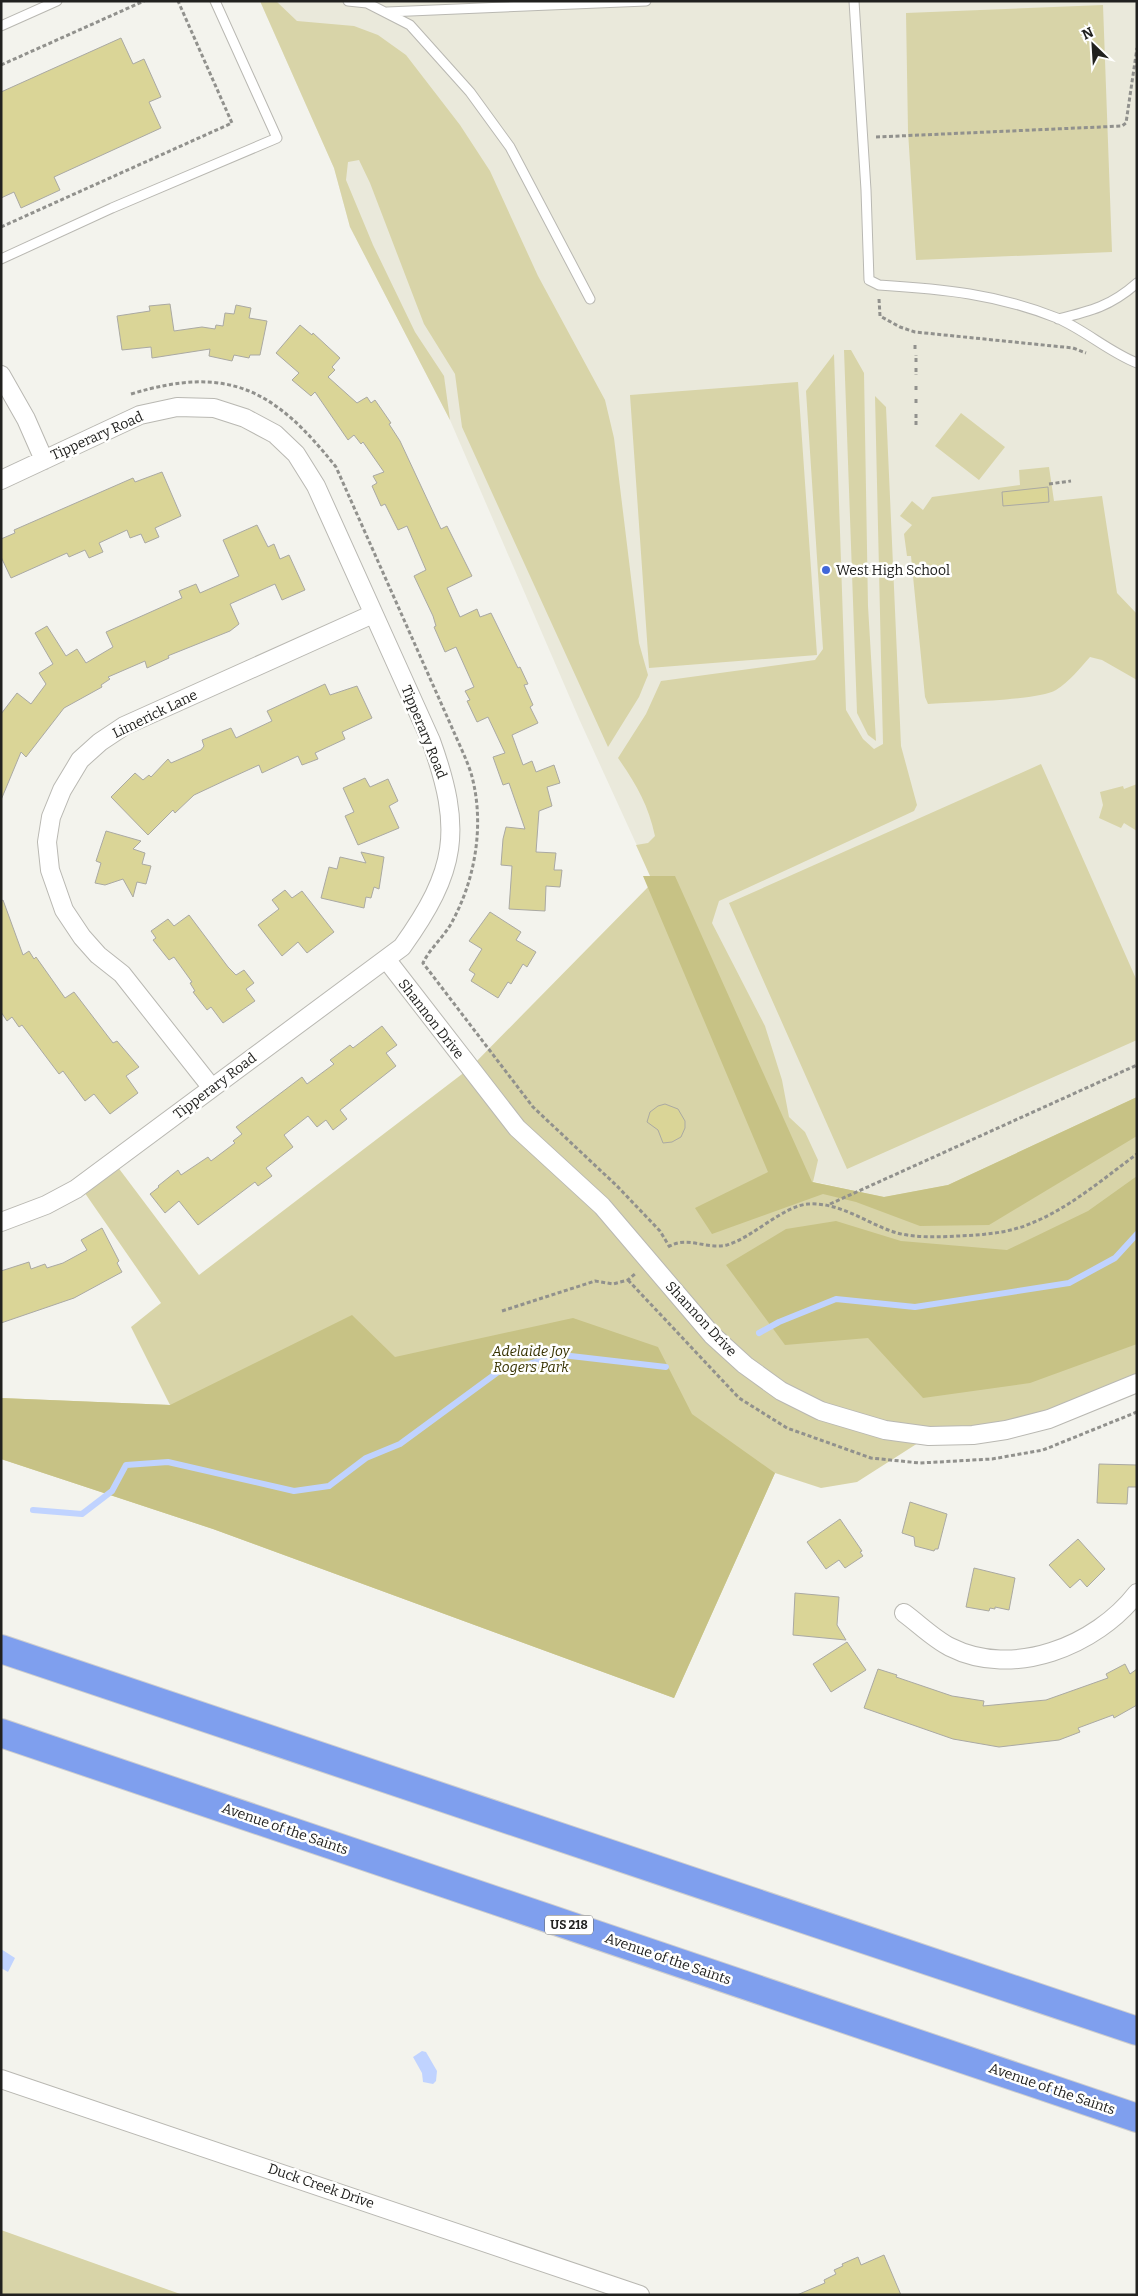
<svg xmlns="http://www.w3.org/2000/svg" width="1138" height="2296" viewBox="0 0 1138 2296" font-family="Bitter,serif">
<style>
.built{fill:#eae9db}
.green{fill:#d8d4a8}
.forest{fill:#c7c285}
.water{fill:#c0d3ff}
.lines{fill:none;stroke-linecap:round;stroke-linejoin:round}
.stream{stroke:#c0d3ff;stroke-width:6}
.building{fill:#dad597;stroke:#aaa9a3}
.lane-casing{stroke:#b9b8b2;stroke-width:11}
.street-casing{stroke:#b9b8b2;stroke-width:20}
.highway-casing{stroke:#cecece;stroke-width:30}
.path{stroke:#91918d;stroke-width:3;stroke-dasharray:4 2.5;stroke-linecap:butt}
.lane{stroke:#fff;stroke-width:9}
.street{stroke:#fff;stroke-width:18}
.highway{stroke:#7f9fee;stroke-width:28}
.poi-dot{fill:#4167d9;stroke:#fffffe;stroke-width:2}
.labels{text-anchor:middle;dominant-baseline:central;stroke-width:5;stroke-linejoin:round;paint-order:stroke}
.shield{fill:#fffffe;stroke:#646462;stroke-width:1}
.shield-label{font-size:12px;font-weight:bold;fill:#21211f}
.street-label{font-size:14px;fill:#21211f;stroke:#fffffe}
.poi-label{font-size:14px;fill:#21211f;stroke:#fffffe;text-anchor:start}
.park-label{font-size:14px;font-style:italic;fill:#373200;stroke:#fffffe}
</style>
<rect width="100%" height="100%" fill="#f3f3ed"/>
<path class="built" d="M260,1H1137V1097L948,1185L884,1197L788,1176L580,721L450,420L350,227L334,168Z"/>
<path class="green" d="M260,1H276L297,21L354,26L378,35L406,55L460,125L490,171L538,276L605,400L614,438L639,643L648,675L639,697L608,747L462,427L455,374L424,324L370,183L359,160L348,162L346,180L373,245L415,332L444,376L450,420L350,227L334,168Z
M1103,5L1112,252L916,260L908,131L906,13Z
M844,350H851L864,373L868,606L876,741L868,735L857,713Z
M834,354L846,710L863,739L874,749L883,744L875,396L886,407L901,746L917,805L914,811L719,901L712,923L765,1026L782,1080L789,1117L805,1132L818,1160L813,1182L884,1197L948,1185L1137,1097V1383L1049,1419L929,1436L857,1482L821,1488L775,1473L674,1698L213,1529L1,1459V1398L170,1405L131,1327L161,1303L80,1186L114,1162L199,1275L470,1068L653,882L675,876H650L636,845L648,843L655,836C648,804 636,784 618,758L646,714L661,681L815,660L823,649L806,391Z
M798,382L817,655L649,668L630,395Z
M961,413L1005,447L979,480L935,446Z
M1049,467L1054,501L1102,496L1117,593L1137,614V680L1102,660L1090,657C1080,668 1069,682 1056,690C1037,701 955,702 928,704L925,697L911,556H907L904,534L912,525L900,516L912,501L923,510L932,497L1020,485L1019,470Z
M1041,764L1137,981V1040L847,1169L729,903Z
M1137,784V831L1124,823L1121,828L1099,818L1103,805L1100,792L1123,786L1124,789Z
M1,2230L183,2295H1Z"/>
<path class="forest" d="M643,876H675L812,1182L884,1197L948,1185L1137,1097V1136L989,1225L920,1226L856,1202L823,1194L712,1234L695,1208L768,1172Z
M1137,1176V1344L1030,1383L923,1398L868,1338L785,1345L726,1265L786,1229L836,1221L901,1241L1007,1250L1088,1211Z
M352,1315L395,1357L573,1318L658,1347L692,1414L775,1473L674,1698L213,1529L1,1459V1398L170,1405Z"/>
<path class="water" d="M1,1949L15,1958L8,1972L1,1968Z
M422,2051L426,2052L437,2071L436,2081L433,2084L423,2082L422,2073L413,2057Z"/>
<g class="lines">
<path class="stream" d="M759,1333L779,1322L836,1299L915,1307L1069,1283L1115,1258L1137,1234
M33,1510L82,1514L112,1491L126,1465L168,1462L294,1491L329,1486L366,1458L400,1444L498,1372L562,1355L666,1367"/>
</g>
<path class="building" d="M121,38L133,64L144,59L161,97L149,102L161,128L54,177L60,190L21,208L14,192L1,198V92Z
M170,304L174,331L202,327L215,329L216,325L223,326L225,313L234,314L236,305L251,308L249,318L267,321L260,355H250L249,358L234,355L232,361L209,356L210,349L152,358L151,347L122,350L117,316L150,311L149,306Z
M300,325L312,335L313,333L340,358L332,367L335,370L328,377L357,403L367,397L371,403L375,400L391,423L389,424L400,441L441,529L447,526L472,576L447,588L460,617L477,609L480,617L491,613L518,668L520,667L528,684L524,685L533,705L530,707L538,723L512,735L523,765L532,761L536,772L554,765L560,783L547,787L552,806L539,811L536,852L556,853L554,870H562L560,887L546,886L545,911L509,909L512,866L501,865L503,839L506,827L525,829L509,783L503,785L493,757L505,753L488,717L477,722L467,701L470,700L465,691L474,687L456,647L445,652L434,627L436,626L433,616L414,576L426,570L407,526L398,530L385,504L381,506L372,486L377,483L373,476L384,472L363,442L361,444L354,435L348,440L315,392L311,396L292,380L299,373L276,353Z
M162,472L181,516L155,528L159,537L145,543L141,534L130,538L127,530L99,543L103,552L89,558L85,550L69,557L67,553L11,578L1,557V539L15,533L14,530L133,478L135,482Z
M1048,487L1049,502L1003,506L1002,492Z
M257,525L268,547L274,544L280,559L289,555L305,590L282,600L275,584L230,604L239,624L230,631L170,655L168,656L169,658L147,668L145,661L108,677L110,679L101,685L102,687L64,708L26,757L21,752L1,800V714L17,693L31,704L46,684L39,673L53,664L35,633L47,626L66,656L77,649L86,663L113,647L106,632L182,598L179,591L196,584L200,593L239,576L223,540Z
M325,684L330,695L357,686L372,718L342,732L345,739L315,753L318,759L302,765L298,756L262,773L259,765L226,780L194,795L175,813L173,810L148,835L111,797L135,773L143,780L149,775L151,777L168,759L171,763L201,750L204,746L202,740L231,728L236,738L272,721L267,711Z
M365,778L370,787L388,779L398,801L389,806L399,828L358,845L345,816L354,812L343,788Z
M106,831L141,841L133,849L145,853L142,864L151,866L146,884L137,882L133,897L123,879L105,885L95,883L101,863L96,861Z
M361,852L384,857L379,889L374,887L371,898L366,897L364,908L321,898L329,867L337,869L340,857L366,863Z
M285,890L292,898L302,891L334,932L307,953L298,942L282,956L258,925L279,909L272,900Z
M3,900L23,955L29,951L34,959L36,957L65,998L74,992L113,1043L117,1041L139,1067L126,1076L138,1093L110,1114L94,1094L85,1101L63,1071L59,1074L22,1025L19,1027L12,1017L7,1021L1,1012V901Z
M490,912L521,932L516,940L536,952L527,967L523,964L511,984L508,982L498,998L471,981L475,974L469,970L482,949L469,941Z
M189,915L228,967L236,975L244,970L254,983L246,989L255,1001L223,1023L211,1007L207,1010L193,992L195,991L190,983L192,982L174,957L169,960L153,940L156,938L151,931L168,919L174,926Z
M382,1026L397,1045L386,1053L396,1066L340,1110L347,1119L333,1130L326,1120L317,1127L308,1116L284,1135L293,1147L266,1168L272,1176L258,1186L255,1182L198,1225L179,1201L165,1213L150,1194L159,1187L158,1186L178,1170L181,1175L208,1157L211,1161L235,1143L233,1141L242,1134L236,1127L302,1077L307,1084L334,1064L330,1060L350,1045L353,1048Z
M665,1104L678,1109L685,1121V1128L681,1137L672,1142L663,1143L658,1130L647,1122L650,1112L658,1106Z
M102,1228L119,1261L117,1263L122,1272L74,1298L1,1323V1271L29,1262L31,1269L45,1264L47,1268L63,1263L87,1250L81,1240Z
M1099,1464L1137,1465V1487H1128L1127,1504L1097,1503Z
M910,1502L947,1514L938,1549H935L934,1551L915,1546L914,1537L902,1533Z
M840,1519L862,1551L860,1552L863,1556L845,1568L839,1560L826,1569L807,1542Z
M1078,1539L1105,1569L1087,1587L1080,1579L1070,1588L1049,1565Z
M974,1568L1015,1578L1009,1610L995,1607V1609L990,1608L989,1611L966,1607Z
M795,1593L839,1597L837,1625L846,1640L793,1635Z
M847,1642L866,1670L831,1692L813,1664Z
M1125,1664L1130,1674L1137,1669V1705L1114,1718L1113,1715L1078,1728L1080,1732L1059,1740L999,1747L953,1739L864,1708L878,1669L897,1675L896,1677L952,1696L984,1701L983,1706L1046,1700L1108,1678L1106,1674Z
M884,2255L901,2295H797L825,2283L824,2280L836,2274L834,2270L843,2266L842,2264L858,2257L861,2265Z"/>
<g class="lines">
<defs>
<path id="lane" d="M348,1L367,3L410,25L470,92L510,147L590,299
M854,1L866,190L869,280L879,285C943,289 997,294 1057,318C1085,330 1109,352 1137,363
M387,12L646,1
M1,26L57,1
M1,259L112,208L277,138L215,1
M1058,319C1091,311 1111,306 1137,283"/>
<path id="street" d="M1,375L26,419L44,460
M1,480L140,415L177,407L214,408L245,418L275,434L296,454L316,486L431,741C463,830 457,870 402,947L76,1189L46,1205L1,1222
M386,959L517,1128L602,1206L712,1335L745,1365L781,1391L821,1411L885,1430L929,1436L973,1435L1006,1430L1049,1419L1137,1383
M212,1088L122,974L98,955L82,937L64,910L50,870L47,842L51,817L62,790L80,760L100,742L124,726L373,614
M904,1613C919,1624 934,1639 950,1647C1013,1679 1096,1646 1137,1593
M1,2079L640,2295"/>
<path id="highway" d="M1,1649L1137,2031
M1,1733L1137,2118"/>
</defs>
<use href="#lane" class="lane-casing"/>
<use href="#street" class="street-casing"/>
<use href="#highway" class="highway-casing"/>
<path class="path" d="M1,65L144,1
M876,137L1122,126L1126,123L1137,48
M1,227L232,123L178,1
M879,299L880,316L900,327L915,332L1073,348L1086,353
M915,349V343
M916,362V355
M916,368V375
M916,386V392
M131,394C229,364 275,390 336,467L453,730C459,744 466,758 471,773C485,822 476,878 452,922C444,937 430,948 423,963L533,1107L617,1186L660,1231L669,1246
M916,399V404
M916,418V413
M916,421V425
M1049,484L1071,481
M830,1204L1137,1065
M668,1247C688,1235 705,1250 727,1245C752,1238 783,1206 808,1204C841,1202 867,1224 897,1233C916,1238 939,1237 958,1236C983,1235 1009,1233 1032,1223C1071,1207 1104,1178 1137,1154
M628,1280L739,1398L787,1428L871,1458L920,1463L992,1459L1043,1450L1137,1412
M502,1311L595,1281L613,1284L628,1280L636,1273"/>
<use href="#lane" class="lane"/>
<use href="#street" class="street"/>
<use href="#highway" class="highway"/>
</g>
<circle class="poi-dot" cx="826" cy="570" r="5"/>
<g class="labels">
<rect class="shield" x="545" y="1915.5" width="48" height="19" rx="4"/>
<g class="shield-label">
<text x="569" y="1925">US 218</text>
</g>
<g class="street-label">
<text transform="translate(97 436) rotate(-24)">Tipperary Road</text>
<text transform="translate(155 714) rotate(-26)">Limerick Lane</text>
<text transform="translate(424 732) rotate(68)">Tipperary Road</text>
<text transform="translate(431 1019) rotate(52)">Shannon Drive</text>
<text transform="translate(215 1086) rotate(-37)">Tipperary Road</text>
<text transform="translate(701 1319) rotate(47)">Shannon Drive</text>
<text transform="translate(285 1829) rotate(19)">Avenue of the Saints</text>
<text transform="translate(668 1959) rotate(19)">Avenue of the Saints</text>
<text transform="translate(1052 2089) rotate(19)">Avenue of the Saints</text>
<text transform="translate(321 2186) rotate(19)">Duck Creek Drive</text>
</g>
<g class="poi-label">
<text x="836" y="570">West High School</text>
</g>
<g class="park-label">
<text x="531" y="1351">Adelaide Joy<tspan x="531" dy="16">Rogers Park</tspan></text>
</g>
</g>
<rect width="1138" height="2296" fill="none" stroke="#21211f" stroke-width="5"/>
<g transform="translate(1093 45) rotate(335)" stroke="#fffffe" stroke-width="4" paint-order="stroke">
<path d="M0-4L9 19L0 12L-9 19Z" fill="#21211f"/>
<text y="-8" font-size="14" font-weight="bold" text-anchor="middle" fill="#21211f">N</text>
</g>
</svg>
